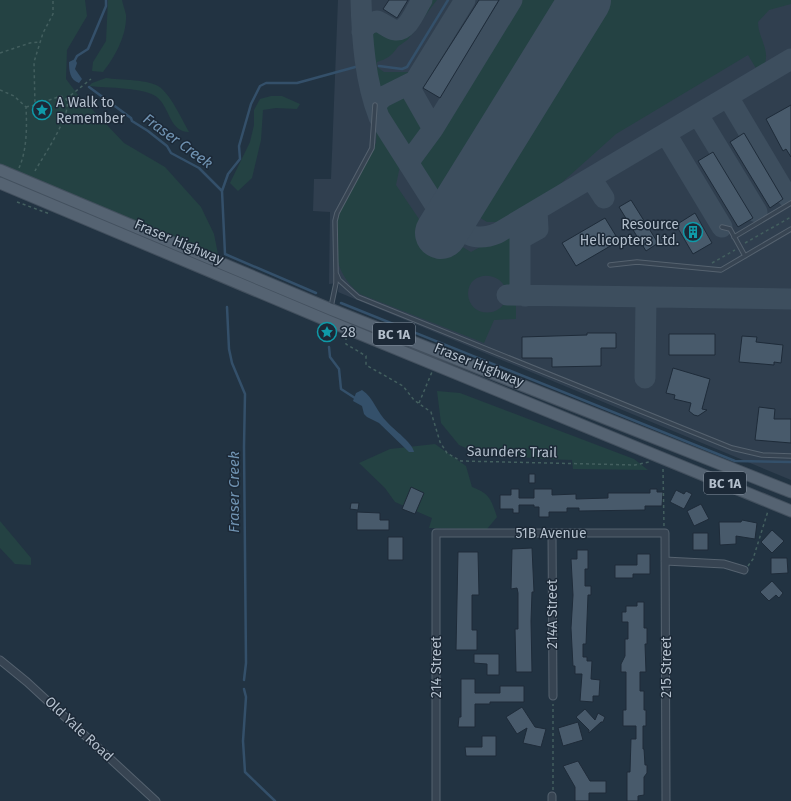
<svg xmlns="http://www.w3.org/2000/svg" width="791" height="801" viewBox="0 0 791 801" font-family="'Fira Sans',sans-serif">
<style>
.airport{fill:#303f4f}
.green{fill:#244243}
.water{fill:#34506a}
.lines{fill:none;stroke-linecap:round;stroke-linejoin:round}
.stream{stroke:#34506a;stroke-width:2.5}
.taxiway{stroke:#3d4e5e;stroke-width:21}
.runway{stroke:#3d4e5e;stroke-width:52}
.building{fill:#485a6b;stroke:#1e2b39}
.lane-casing{stroke:#55626f;stroke-width:5.5}
.street-casing{stroke:#55626f;stroke-width:9}
.primary-casing{stroke:#43505e;stroke-width:13}
.path{stroke:#435f5f;stroke-width:1.5;stroke-dasharray:3 3;stroke-linecap:butt}
.lane{stroke:#374452;stroke-width:3.5}
.street{stroke:#374452;stroke-width:7}
.primary{stroke:#556372;stroke-width:11}
.labels{text-anchor:middle;dominant-baseline:central;stroke-width:3;stroke-linejoin:round;paint-order:stroke}
.shield{fill:#1c2937;stroke:#86929f;stroke-width:1}
.shield-label{font-size:13px;font-weight:bold;fill:#b3bfcc}
.poi-label{font-size:14px;fill:#b3bfcc;stroke:#1c2937;text-anchor:start}
.street-label{font-size:14px;fill:#b3bfcc;stroke:#1c2937}
.water-label{font-size:15px;font-style:italic;fill:#7093b2;stroke:#1c2937}
</style>
<rect width="100%" height="100%" fill="#223342"/>
<path class="airport" d="M338,0H791V480L338,292L339,283L329,284L330,212L313,211L314,179H331Z"/>
<path class="green" d="M0,0H85L87,16L67,50L66,79L88,108L89,106L124,143L165,167L201,207L214,234L219,259L0,170Z
M108,0H122C123,5 125,10 126,15C127,35 115,57 103,72L92,71L93,62L106,41Z
M424,0H437C427,12 419,26 409,38C406,42 400,44 397,48C391,56 387,59 377,62V67L384,72H408L403,82L377,91L367,39L369,29L378,25L395,32L407,29Z
M516,0H569L453,189L439,194C430,188 413,171 416,160Z
M600,0H791V4L769,10L758,22C758,38 771,50 764,66L757,70L748,55L616,134L548,195L503,222H487L477,216L475,204Z
M106,78C119,80 151,79 161,88C173,99 181,118 189,132C170,132 170,109 158,98C147,87 106,88 89,86L92,83Z
M397,94L406,97L425,128L411,154H407L381,110L387,99Z
M271,96H282L300,104L297,109L276,108L263,110L261,140L252,178L238,191L230,183L250,142L254,125V110L260,99Z
M377,123L401,161L396,185L421,222L471,252L511,230L516,235L514,289L506,290C500,270 468,271 468,294C469,317 501,319 506,298H516V319L494,320L484,343L360,294C331,271 332,239 341,206L372,152L376,143Z
M437,391L460,393L634,459L648,470L573,469L572,460L543,459L477,453L459,445L441,423Z
M435,444L466,466L472,487C490,494 491,499 497,517L487,529L429,528L432,518L395,502L385,488L359,463L390,449Z
M0,521L31,558V565L15,564L0,548Z"/>
<path class="water" d="M75,59L77,63L75,69L82,79L79,83C70,80 69,71 69,62Z
M362,390C374,398 377,413 387,422C394,430 413,443 414,452H409L379,423L367,417L364,414L362,406L353,401L356,393Z"/>
<g class="lines">
<path class="stream" d="M74,62L77,56L88,49L106,6V0
M379,66L402,69L407,67L448,0
M89,87L131,118L132,121L148,131L167,146L171,153L199,168L222,191L225,254L316,293
M222,191L228,174L240,159L239,146L251,104L260,86L266,83H297L359,66
M341,303L735,461L791,462
M227,307L229,349L232,363L245,394L244,446L246,663L244,680
M329,347L330,357L339,369L341,389L355,398
M244,689L246,697L243,741L245,772L275,801"/>
<path class="taxiway" d="M361,0C362,39 365,81 379,117L435,205L440,210L449,211L459,205
M362,32L368,24L377,21C383,23 389,29 395,30C408,32 416,9 422,0
M408,85L433,129
M728,97L787,196
M375,105L383,97L415,81L465,0
M698,115L757,212
M666,134L722,227
M408,163L433,129L512,0
M591,178L604,198
M459,205L456,222C466,239 481,240 498,233L791,59
M507,295L791,299
M525,296L520,293V239L538,229L537,210
M645,378L646,297"/>
<path class="runway" d="M441,233L585,0"/>
</g>
<path class="building" d="M389,0H408L397,18L383,9Z
M479,0H499L440,98L423,88Z
M791,105V157L786,149L783,151L766,119Z
M744,133L783,199L770,208L730,142Z
M713,152L753,218L738,227L698,161Z
M631,200L658,243L646,251L619,207Z
M695,213L712,243L693,254L676,225Z
M605,218L619,241L576,266L562,243Z
M587,333H616V348H601V366L552,367V358H522V337L587,335Z
M669,334H715V355H669Z
M742,336L757,337L756,342L783,345L781,363L774,362V365L739,362Z
M673,368L710,379L702,409L707,410L698,416L694,415L689,411L691,403L674,399L675,395L666,393Z
M759,407L775,409L774,419H791V443L755,440Z
M529,474H535V483H529Z
M411,487L424,493L415,514L402,509Z
M511,489H519V498H534V489H552V495L576,494V499L608,498V493H650V489H657V492H663L662,506H645V510L579,511V508H567V512H549V517H539V507H534V505H519V513H513V509H500V495H511Z
M676,490L684,494L686,491L692,494L684,509L670,502Z
M351,503H359L358,510L350,509Z
M701,504L709,519L694,526L687,511Z
M357,512L380,513V520H389V530H357Z
M742,520L757,523L755,539L736,536V544L720,545L719,522H741Z
M772,530L784,541L772,553L761,542Z
M693,533H708V550H693Z
M388,537H403V560H388Z
M532,548L534,592H532L531,621L532,672H516L515,629H518V593L517,588L511,589L512,549Z
M577,550H588V569H585V586H591V595H588L586,644H583V657H587V661H592L591,679L600,680L599,696H593V702L580,701L582,674H575V666H573L571,628L573,595L571,559H577Z
M458,552H478L479,595H472V630H477V650H456Z
M637,554H650V574H633V578H615V565H637Z
M771,558H787L788,573L771,574Z
M772,581L783,593L779,598L776,595L769,601L760,592Z
M637,602H644V628H647V644H645L646,672H640V691H644V710H646V726H643V749H644L645,765H647V773L644,777V795L638,796V801H627V772H630L631,739H636V726H623V710H626V672H621V664L625,656V639H628V622H622V612H626V606H637Z
M474,654H499V675H487V664L474,663Z
M461,679H475V693H500V686H524V702H490V704H475V727H458L459,717H461Z
M522,707L535,727L546,729L541,747L523,743L527,728L517,734L506,717Z
M585,709L595,720L598,713L605,717L603,722H601L589,733V730L576,717Z
M578,722L583,740L563,746L558,728Z
M482,736H496V756H466L465,747H482Z
M578,761L590,781H606V793H589V801H575V787L563,766Z"/>
<g class="lines">
<defs>
<path id="lane" d="M375,105L372,148L337,213L335,221L336,273L339,280L358,297L732,448L762,455L791,456
M722,227L730,229L745,256
M734,237L791,203
M610,265L637,262L721,270L791,229
M331,307L336,283V274"/>
<path id="street" d="M552,533L553,696
M665,561L724,564L744,570
M0,660L27,682L156,801
M552,796V801
M436,801V533H665L666,801"/>
<path id="primary" d="M0,170L330,309L791,492
M0,183L326,320L791,511"/>
</defs>
<use href="#lane" class="lane-casing"/>
<use href="#street" class="street-casing"/>
<use href="#primary" class="primary-casing"/>
<path class="path" d="M0,53L30,43L40,42
M0,90L14,96L26,107
M66,99L91,79
M26,107L35,105L34,62L43,33L53,14V0
M19,168C27,150 27,127 26,107
M35,171C42,158 74,112 66,99L61,96L35,105
M17,202L50,214
M745,243L791,217
M712,263L735,250
M346,337V344L366,356V365L403,386L414,400L431,412L440,442L447,453L461,461L635,465L649,462
M419,403L432,372
M663,469L664,527
M748,566L753,559L768,511
M553,790V704"/>
<use href="#lane" class="lane"/>
<use href="#street" class="street"/>
<use href="#primary" class="primary"/>
</g>
<defs>
<symbol id="sight-ring" viewBox="-11 -11 22 22"><circle r="9.5" fill="#1c2937" stroke="#0f9aa8" stroke-width="1.5"/><path d="M0-6L1.8-2.2L6-1.7L2.9 1.2L3.7 5.4L0 3.3L-3.7 5.4L-2.9 1.2L-6-1.7L-1.8-2.2Z" fill="#0f9aa8"/></symbol>
<symbol id="building-ring" viewBox="-11 -11 22 22"><circle r="9.5" fill="#1c2937" stroke="#0f9aa8" stroke-width="1.5"/><path d="M-4-6H4V6H1V3H-1V6H-4ZM-2.5-4.3h1.7v1.8h-1.7ZM.8-4.3h1.7v1.8H.8ZM-2.5-1h1.7V.8h-1.7ZM.8-1h1.7V.8H.8Z" fill="#0f9aa8"/></symbol>
</defs>
<g fill-rule="evenodd">
<use href="#sight-ring" x="31" y="99" width="22" height="22"/>
<use href="#building-ring" x="682" y="221" width="22" height="22"/>
<use href="#sight-ring" x="316" y="321" width="22" height="22"/>
</g>
<g class="labels">
<g class="shield">
<rect x="373" y="323" width="42" height="22" rx="3"/>
<rect x="704" y="472" width="42" height="22" rx="3"/>
</g>
<g class="shield-label">
<text x="394" y="334">BC 1A</text>
<text x="725" y="483">BC 1A</text>
</g>
<g class="poi-label">
<text x="56" y="102">A Walk to<tspan x="56" dy="16">Remember</tspan></text>
<text x="679" y="224" text-anchor="end">Resource<tspan x="679" dy="16">Helicopters Ltd.</tspan></text>
<text x="341" y="332">28</text>
</g>
<g class="street-label">
<text transform="translate(179 242) rotate(23)">Fraser Highway</text>
<text transform="translate(479 365) rotate(22)">Fraser Highway</text>
<text transform="translate(512 452) rotate(1)">Saunders Trail</text>
<text x="551" y="533">51B Avenue</text>
<text transform="translate(552 614) rotate(-90)">214A Street</text>
<text transform="translate(436 667) rotate(-90)">214 Street</text>
<text transform="translate(666 667) rotate(-90)">215 Street</text>
<text transform="translate(79 729) rotate(43)">Old Yale Road</text>
</g>
<g class="water-label">
<text transform="translate(178 141) rotate(36)">Fraser Creek</text>
<text transform="translate(234 492) rotate(-90)">Fraser Creek</text>
</g>
</g>
</svg>
